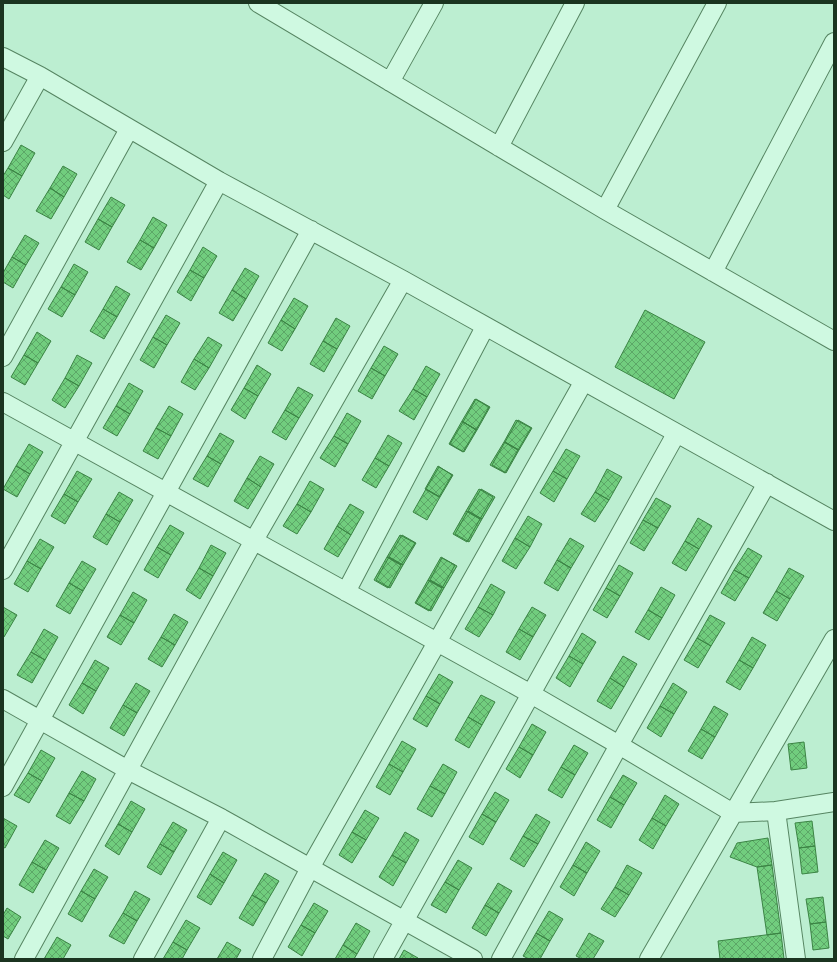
<svg xmlns="http://www.w3.org/2000/svg" width="837" height="962" viewBox="0 0 837 962" font-family="'Libre Baskerville',serif">
<style>
.building{fill:url(#building-cross-hatch);stroke:#3b8444}
.lines{fill:none;stroke-linecap:round;stroke-linejoin:round}
.street-casing{stroke:#568562;stroke-width:20}
.street{stroke:#cff9e1;stroke-width:18}
</style>
<defs>
<pattern id="building-cross-hatch" width="8" height="8" patternUnits="userSpaceOnUse"><rect width="8" height="8" fill="#71cd7e"/><path d="M0 0l8 8M0 8l8-8" fill="none" stroke="#5ca767"/></pattern>
</defs>
<rect width="100%" height="100%" fill="#bceed1"/>
<path class="building" d="M21,145L35,153L22,176L8,168Z
M63,166L77,174L64,197L50,188Z
M8,168L22,176L9,199L3,195V176Z
M50,188L64,197L51,219L36,211Z
M111,197L125,205L112,227L98,219Z
M153,217L167,225L154,248L140,240Z
M98,219L112,227L99,250L85,242Z
M25,235L39,243L26,265L12,257Z
M140,240L154,248L141,270L127,262Z
M203,247L217,256L204,278L190,270Z
M12,257L26,265L13,288L3,282V273Z
M74,264L88,272L75,295L61,287Z
M245,268L259,276L246,299L232,290Z
M190,270L204,278L191,301L177,292Z
M116,286L130,294L117,317L103,309Z
M61,287L75,295L62,317L48,309Z
M232,290L246,299L233,321L219,313Z
M294,298L308,306L295,329L281,320Z
M103,309L117,317L104,339L90,331Z
M645,310L705,342L674,399L615,367Z
M166,315L180,323L167,345L153,337Z
M336,318L350,326L337,349L323,341Z
M281,320L295,329L282,351L268,343Z
M37,332L51,341L38,363L24,355Z
M153,337L167,345L154,368L140,360Z
M208,337L222,345L209,368L194,359Z
M323,341L337,349L324,372L310,364Z
M384,346L398,354L385,376L371,368Z
M24,355L38,363L25,385L11,377Z
M77,355L92,363L79,386L65,378Z
M194,359L209,368L195,390L181,382Z
M257,365L271,374L258,396L244,388Z
M426,366L440,374L427,397L413,389Z
M371,368L385,376L372,399L358,391Z
M65,378L79,386L65,408L52,400Z
M129,383L143,391L130,414L116,406Z
M298,387L313,395L299,418L285,410Z
M244,388L258,396L245,419L231,410Z
M413,389L427,397L414,420L399,411Z
M475,399L489,407L476,430L462,421Z
M476,399L490,407L477,430L463,422Z
M116,406L130,414L117,436L103,428Z
M169,406L183,414L171,436L156,428Z
M285,410L299,418L286,440L272,432Z
M347,413L361,421L348,444L334,436Z
M516,420L531,428L518,450L504,442Z
M518,420L532,428L519,450L505,442Z
M462,421L476,430L463,452L449,444Z
M463,422L477,430L464,452L450,444Z
M156,428L171,436L158,459L143,451Z
M220,433L234,441L221,464L207,456Z
M388,435L402,443L389,466L375,458Z
M334,436L348,444L335,467L320,458Z
M504,442L518,450L505,473L490,465Z
M505,442L519,450L506,473L492,465Z
M29,444L43,452L30,474L16,466Z
M566,449L580,456L567,479L553,471Z
M207,456L221,464L208,487L193,479Z
M260,456L274,464L261,487L247,478Z
M375,458L389,466L376,488L362,480Z
M16,466L30,474L17,497L3,489Z
M438,466L452,475L439,497L425,489Z
M439,467L453,475L440,497L426,489Z
M607,469L622,477L609,500L595,492Z
M77,471L92,479L78,502L64,494Z
M553,471L567,479L554,502L540,493Z
M247,478L261,487L248,509L234,501Z
M310,481L324,489L311,512L297,504Z
M426,489L440,497L427,520L413,512Z
M479,489L493,497L480,519L466,511Z
M481,489L495,497L482,519L468,511Z
M119,492L133,500L120,522L106,514Z
M595,492L609,500L595,522L581,514Z
M64,494L78,502L65,524L51,516Z
M656,498L671,506L658,528L643,520Z
M297,504L311,512L297,534L283,526Z
M350,504L364,512L351,535L337,526Z
M466,511L480,519L467,542L453,534Z
M468,511L482,519L469,542L455,534Z
M106,514L120,522L107,545L93,537Z
M528,516L542,524L530,547L515,538Z
M698,518L712,526L699,549L685,541Z
M643,520L658,528L644,551L630,543Z
M170,525L184,533L171,555L157,547Z
M337,526L351,535L338,557L324,549Z
M400,535L415,543L401,565L387,557Z
M402,535L416,543L403,565L389,557Z
M515,538L530,547L516,569L502,561Z
M570,538L584,546L571,568L557,560Z
M40,539L54,547L41,569L27,561Z
M685,541L699,549L686,571L672,563Z
M211,545L226,553L213,576L199,568Z
M157,547L171,555L158,578L144,570Z
M748,548L762,556L749,578L734,570Z
M387,557L401,565L388,588L374,580Z
M389,557L403,565L390,588L376,580Z
M441,557L455,565L442,588L428,580Z
M442,558L457,566L444,588L430,580Z
M557,560L571,568L558,591L544,583Z
M27,561L41,569L28,592L14,584Z
M82,561L96,569L83,591L69,583Z
M619,565L633,573L620,596L606,588Z
M199,568L213,576L200,599L186,590Z
M789,568L804,576L790,599L776,591Z
M734,570L749,578L735,601L721,593Z
M428,580L442,588L429,611L415,603Z
M430,580L444,588L431,611L416,603Z
M69,583L83,591L70,614L56,606Z
M491,584L505,592L493,615L478,607Z
M661,587L675,595L662,618L648,610Z
M606,588L620,596L607,618L593,610Z
M776,591L790,599L777,621L763,613Z
M133,592L147,600L134,623L120,615Z
M3,607L17,615L4,637H3Z
M478,607L493,615L479,637L465,629Z
M532,607L546,615L533,637L519,629Z
M648,610L662,618L649,640L635,632Z
M174,614L188,622L175,645L161,637Z
M120,615L134,623L121,645L107,637Z
M710,615L725,623L711,646L697,638Z
M44,629L58,637L45,660L31,652Z
M519,629L533,637L520,660L506,652Z
M582,633L596,642L583,664L569,656Z
M161,637L175,645L162,667L148,659Z
M752,637L766,645L753,668L739,660Z
M697,638L711,646L698,668L684,660Z
M31,652L45,660L32,683L17,675Z
M569,656L583,664L570,687L556,678Z
M623,656L637,664L624,687L610,678Z
M95,660L109,668L96,691L82,683Z
M739,660L753,668L740,690L726,682Z
M439,674L453,682L440,704L426,696Z
M610,678L624,687L611,709L597,701Z
M82,683L96,691L83,714L69,705Z
M136,683L150,691L137,713L123,705Z
M673,683L687,692L674,714L660,706Z
M481,695L495,702L482,725L468,717Z
M426,696L440,704L427,727L413,719Z
M123,705L137,713L124,736L110,728Z
M660,706L674,714L661,737L647,728Z
M714,706L728,714L715,737L701,729Z
M468,717L482,725L469,748L455,740Z
M532,724L546,732L533,755L519,747Z
M701,729L715,737L702,759L688,751Z
M402,741L416,749L403,772L389,764Z
M804,742L807,768L791,770L788,744Z
M574,745L588,753L575,775L561,767Z
M519,747L533,755L520,778L506,769Z
M41,750L55,758L42,781L28,773Z
M389,764L403,772L390,795L376,787Z
M443,764L457,772L445,794L430,786Z
M561,767L575,775L562,798L548,790Z
M82,771L96,779L84,801L69,793Z
M28,773L42,781L29,803L14,795Z
M623,775L637,783L624,805L610,797Z
M430,786L445,794L432,817L417,809Z
M495,792L509,800L496,822L482,814Z
M69,793L84,801L70,824L56,816Z
M665,795L679,804L666,826L652,818Z
M610,797L624,805L611,828L597,820Z
M131,801L145,809L132,832L118,824Z
M365,810L379,818L366,840L352,832Z
M482,814L496,822L483,845L469,837Z
M536,814L550,822L538,844L523,836Z
M3,818L17,826L5,848L3,847Z
M652,818L666,826L653,849L639,840Z
M812,821L815,846L799,848L795,823Z
M173,822L187,830L174,852L160,844Z
M118,824L132,832L119,855L105,846Z
M352,832L366,840L352,863L339,855Z
M405,832L419,840L406,863L392,855Z
M523,836L538,844L524,867L510,859Z
M768,838L772,865L757,867L730,857L737,843Z
M45,840L59,848L46,870L32,862Z
M586,842L600,851L587,873L573,865Z
M160,844L174,852L161,875L147,867Z
M815,846L818,872L802,874L799,848Z
M223,852L237,860L224,883L210,874Z
M392,855L406,863L393,886L379,877Z
M458,860L472,868L459,890L445,882Z
M32,862L46,870L33,893L19,885Z
M573,865L587,873L574,896L560,887Z
M627,865L642,873L629,895L615,887Z
M772,865L781,933L767,935L757,867Z
M94,869L108,877L95,899L81,891Z
M265,873L279,881L266,903L252,895Z
M210,874L224,883L211,905L197,897Z
M445,882L459,890L446,913L431,905Z
M498,883L512,891L499,913L485,905Z
M615,887L629,895L615,917L601,909Z
M81,891L95,899L82,922L68,914Z
M135,891L150,899L137,921L123,913Z
M252,895L266,903L253,926L239,918Z
M823,897L826,922L810,924L806,899Z
M314,903L328,911L315,933L301,925Z
M485,905L499,913L486,936L472,928Z
M7,908L21,917L8,939L3,936V915Z
M549,911L563,919L550,941L536,933Z
M123,913L137,921L124,944L109,936Z
M186,920L200,928L187,950L173,942Z
M826,922L829,948L813,950L810,924Z
M356,923L370,931L357,954L343,945Z
M301,925L315,933L302,956L288,947Z
M536,933L550,941L540,959H529L523,956Z
M589,933L604,941L593,959H582L576,956Z
M781,933L784,959H720L718,941Z
M57,937L71,945L63,959H44Z
M173,942L187,950L182,959H163Z
M227,942L241,950L236,959H217Z
M343,945L357,954L354,959H335Z
M404,950L418,958L417,959H399Z"/>
<g class="lines">
<defs>
<path id="street" d="M258,3L605,210L834,341
M3,57L40,76L219,181L403,280L834,521
M390,82L434,3
M3,142L40,76
M499,147L575,3
M605,210L717,3
M713,272L834,42
M3,357L129,129
M3,402L531,694L619,745L733,813L776,811L796,959
M3,570L219,181
M346,592L485,327
M3,699L128,770L221,818L473,959
M3,787L311,230
M776,811L834,802
M24,959L253,542L403,280
M143,959L221,818
M262,959L310,868L584,381
M383,959L676,434
M501,959L619,745L767,483
M649,959L834,639"/>
</defs>
<use href="#street" class="street-casing"/>
<use href="#street" class="street"/>
</g>
<rect width="837" height="962" fill="none" stroke="#1b3420" stroke-width="8"/>
</svg>
